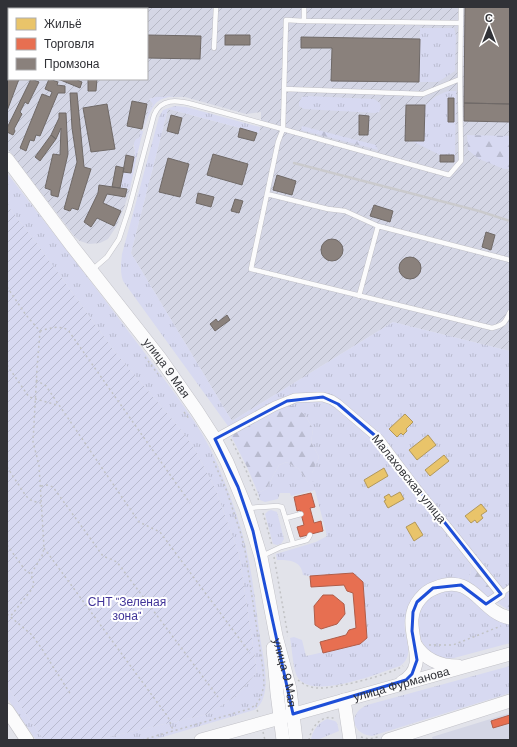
<svg xmlns="http://www.w3.org/2000/svg" width="517" height="747" viewBox="0 0 517 747" font-family="'DM Sans',sans-serif">
<style>
.built{fill:#d4d6e5}
.industrial{fill:url(#industrial-furrows);fill-rule:evenodd}
.grass{fill:url(#grass-tufts)}
.forest{fill:url(#forest-firs)}
.garden{fill:url(#garden-furrows)}
.homes{fill:#e9c46a;stroke:#b2985b}
.shops{fill:#e76f51;stroke:#b05d49}
.industry{fill:#8a817c;stroke:#6f6967}
.lines{fill:none;stroke-linecap:round;stroke-linejoin:round}
.lane-casing{stroke:#c1c1c7;stroke-width:5.5}
.street-casing{stroke:#c1c1c7;stroke-width:10}
.secondary-casing{stroke:#c1c1c7;stroke-width:14}
.path{stroke:#c1c2c5;stroke-width:1.5;stroke-dasharray:2 3;stroke-linecap:butt}
.lane{stroke:#fbfbfc;stroke-width:4.5}
.street{stroke:#fbfbfc;stroke-width:9}
.secondary{stroke:#fbfbfc;stroke-width:13}
.rail{stroke:#cacacd;stroke-width:2.5}
.marked{fill:none;stroke:#1d4ed8;stroke-width:3;stroke-linejoin:round}
.labels{text-anchor:middle;dominant-baseline:central;stroke-width:4;stroke-linejoin:round;paint-order:stroke}
.street-label{font-size:12px;fill:#313237;stroke:#fff}
.park-label{font-size:12px;fill:#413499;stroke:#fff}
</style>
<defs>
<pattern id="industrial-furrows" width="10" height="10" patternUnits="userSpaceOnUse"><rect width="10" height="10" fill="#d4d6e5"/><path d="M-1 1l2-2M0 10L10 0M9 11l2-2" fill="none" stroke="#b6b8c5"/></pattern>
<pattern id="grass-tufts" width="24" height="20" patternUnits="userSpaceOnUse"><rect width="24" height="20" fill="#d7d9f1"/><path d="M3 7l-1-3M5 7V3M7 7l1-3M15 17l-1-3M17 17v-4M19 17l1-3" fill="none" stroke="#b9bbcf"/></pattern>
<pattern id="forest-firs" width="22" height="20" patternUnits="userSpaceOnUse"><rect width="22" height="20" fill="#d7d9f1"/><path d="M5 1l3.5 6h-7zM16 11l3.5 6h-7z" fill="#b9bbcf"/></pattern>
<pattern id="garden-furrows" width="10" height="10" patternUnits="userSpaceOnUse"><rect width="10" height="10" fill="#d7d9f1"/><path d="M-1 1l2-2M0 10L10 0M9 11l2-2" fill="none" stroke="#b9bbcf"/></pattern>
</defs>
<rect width="100%" height="100%" fill="#e2e3ea"/>
<path class="built" d="M510,713V740H433L432,737Z"/>
<path class="industrial" d="M7,7H510V351L393,322L232,421L131,253L168,109L259,133L261,123V112L246,114L185,97H155L149,99L153,103L148,112L142,131L140,132L139,138L133,146L135,150L131,173L123,172L120,188L130,189L124,208L116,227L108,239L100,243L89,244L80,241L75,237L7,148ZM9,9H147V79H9Z"/>
<path class="grass" d="M420,28H454L456,36L455,71L438,82H419Z
M449,91H456L455,162H440V155L412,141C421,116 421,99 449,91Z
M175,96C169,97 162,98 157,102C143,115 135,169 130,189L120,188L123,172L131,173C132,166 134,159 135,152C135,147 132,145 136,139L139,138L140,131H143L148,112L153,104L149,99L155,97Z
M307,96L374,99L380,103L381,108L379,112L375,113L304,109L299,106V102L302,97Z
M175,106L186,107L260,127L259,133L168,109L131,253L232,421L393,322L510,351V584L502,590L380,437L317,394L231,427L228,426L123,281C120,272 121,264 122,254L159,117L163,110Z
M7,173C55,235 103,297 150,360C173,392 200,424 216,461C228,489 239,518 246,548C253,577 256,608 260,637C263,657 274,698 254,710L153,740H95L208,714L236,696L257,672L239,554L215,488L193,446L177,425L115,352L38,245L7,205Z
M304,399L330,402L376,440L472,562L469,582C439,570 410,590 405,620C402,636 417,654 400,666C379,673 314,700 298,678C293,670 292,648 290,638L294,637L302,640L306,656L360,644L367,638L363,582L353,573L310,576L303,575C301,560 289,560 277,560L276,554L316,542L327,536L315,490L291,496L290,493H280L278,499L265,502L260,500L258,493L266,489L279,465L287,462L299,469L308,482L319,457L311,442L313,429L305,415L277,408Z
M271,510L277,512L284,539L281,544L277,545L273,544L265,514L268,511Z
M455,590C476,598 487,619 510,624V643L454,658L445,659L436,655L428,651L419,637L417,612L422,604L437,592Z
M510,666V693L372,736C351,734 348,713 367,705Z
M7,686L44,740H36L7,698Z
M327,719L335,721L337,723L339,731L317,740H311C312,731 319,722 327,719Z"/>
<path class="forest" d="M302,126L376,145L378,150L301,130Z
M467,135L510,136V169H504L479,159L468,150Z
M293,406L305,415L313,429L311,442L319,457L312,473L316,481L308,482L299,469L287,462L279,465L266,489L258,493L247,467L230,434L277,408Z
M472,562L497,592L487,598L469,582Z
M510,591V610L507,609L496,602Z"/>
<path class="garden" d="M7,205L38,245L115,352L177,425L193,446L215,488L239,554L257,672L236,696L208,714L95,740H44L7,686Z"/>
<path class="homes" d="M405,414L413,422L406,429L407,431L403,435L401,433L397,437L389,429Z
M428,435L436,445L417,460L409,450Z
M444,455L449,461L430,476L425,470Z
M384,468L388,476L368,488L364,480Z
M400,492L404,499L388,508L384,501L386,500L384,497L389,494L391,497Z
M481,504L487,511L481,515L483,518L477,523L475,520L471,523L465,516Z
M415,522L423,535L414,541L406,527Z"/>
<path class="shops" d="M311,493L315,507L310,508L314,523L321,521L323,531L300,537L297,527L304,525L300,510L297,511L294,497Z
M353,573L363,582L367,638L360,644L323,653L320,642L346,635L349,630L356,628L353,593L347,591L344,585L311,587L310,576Z
M323,595H333L344,604L345,614L337,624L321,629L315,625L314,606Z
M510,715V723L493,728L491,721Z"/>
<path class="industry" d="M7,7H13L12,9H9V17L7,22Z
M26,7H40L39,9H25Z
M50,7H65L64,9H49Z
M465,7H510V104L464,103Z
M147,35L201,36L200,59L147,58Z
M225,35H250V45H225Z
M301,37L420,39L419,82L331,81L332,48H301Z
M7,43L9,44V59L7,58Z
M7,72L9,73V79H19L7,111Z
M31,79L39,82L28,104L25,102L20,112L22,114L14,129L15,131L13,135L7,132V128Z
M49,79L58,82L57,85L65,86V93H58L40,136L36,135L34,141L30,140L26,151L20,148L42,94L50,97L52,92L45,89Z
M58,79H77V80L82,82L80,88Z
M88,79H97L96,91H88Z
M70,93H77L84,167L91,169L78,210L72,208L70,211L64,209L77,162L72,128Z
M448,98H454V122H448Z
M132,101L147,104L142,129L127,126Z
M464,103L510,104V122L464,121Z
M107,104L115,149L91,152L83,108Z
M406,105H425L424,141H405Z
M59,113H66L68,154L58,197L51,195V190L45,188L53,154L60,155L61,128L56,139L51,135L59,118Z
M171,115L182,118L178,134L167,131Z
M359,115L369,116L368,135H359Z
M240,128L257,133L254,141L238,137Z
M51,135L56,139L40,161L35,157Z
M213,154L248,164L242,185L207,175Z
M126,155L134,157L131,173L123,172Z
M440,155H454V162H440Z
M168,158L189,164L180,197L159,192Z
M116,166L124,168L120,188L112,187Z
M277,175L296,181L292,195L273,190Z
M99,185L127,189L125,197L107,194L103,203L121,211L114,226L97,218L91,227L84,222L98,193Z
M198,193L214,197L211,207L196,203Z
M235,199L243,201L239,213L231,211Z
M374,205L393,211L390,222L370,216Z
M486,232L495,235L491,250L482,247Z
M321 250a11 11 0 1 1 22 0a11 11 0 1 1-22 0Z
M399 268a11 11 0 1 1 22 0a11 11 0 1 1-22 0Z
M227,315L230,320L215,331L210,324L216,319L218,322Z"/>
<g class="lines">
<defs>
<path id="lane" d="M106,9V7
M304,21L460,23
M214,48L216,7
M284,89L423,94L460,79
M267,194L278,142L283,129L286,20L304,21V7
M510,260L378,226L345,211L328,209L267,194L251,269L492,328C504,325 505,323 510,312
M92,270L107,257L119,239L129,209L154,115C161,98 177,100 192,104L449,175L461,161L460,79L461,7
M359,296L378,226
M248,508L277,506L282,507L293,543
M286,518L301,514
M262,556L281,547L307,540L309,537L310,535
M501,594L510,587"/>
<path id="street" d="M215,439L275,406L295,398L318,397H323L332,400L338,404L379,439L416,488L501,594L486,604"/>
<g id="secondary">
<path id="s1" d="M7,159L72,246L160,358L197,411L215,439L227,462L246,508L261,557L276,636L290,689L296,740"/>
<path d="M415,644C424,659 440,666 458,666"/>
<path d="M273,648L277,693L283,740"/>
<path d="M402,682C436,663 396,627 420,599C424,594 429,590 435,588C474,572 479,612 510,618"/>
<path d="M344,700L350,740"/>
<path d="M7,710L27,740"/>
<path id="s2" d="M201,740L510,654"/>
<path d="M388,740L510,701"/>
</g>
</defs>
<use href="#lane" class="lane-casing"/>
<use href="#street" class="street-casing"/>
<use href="#secondary" class="secondary-casing"/>
<path class="path" d="M69,9L70,7
M7,287L26,315L40,331L37,369L33,442L39,465L44,548L42,556L31,574L34,584L32,589L10,617
M40,331C50,328 59,325 68,330L190,503
M145,357L158,374
M7,365L29,397L57,405
M36,380L46,386L139,522L160,532L250,653
M184,412L190,420
M231,439L245,468L259,501
M7,467L26,496L32,501L41,503
M41,486L48,485L53,487L103,556L117,562L218,697
M263,513L272,545
M7,545L25,570L31,574
M44,548L168,717L173,730
M274,557L288,636
M7,614L32,635L42,649L71,695
M429,645H453L501,626
M298,680C304,685 311,688 318,688C335,689 389,675 403,666
M256,705L258,713
M263,732L265,740
M361,737L369,739L378,737
M142,740L249,709L256,705L261,697L264,685L263,669L245,550L241,534L226,489L213,460
M309,740C311,727 322,713 336,719"/>
<use href="#lane" class="lane"/>
<use href="#street" class="street"/>
<use href="#secondary" class="secondary"/>
<path class="rail" d="M294,163L479,211L510,221"/>
</g>
<path class="marked" d="M323,397L338,404L379,439L501,594L486,604L461,585L433,588L417,602L413,612L412,631L417,660L412,674L406,680L293,714L253,531L238,487L215,439L287,401Z"/>
<g class="labels">
<g class="street-label">
<text stroke="none"><textPath href="#s1" startOffset="263">улица 9 Мая</textPath></text>
<text transform="translate(409 479) rotate(51)">Малаховская улица</text>
<text stroke="none"><textPath href="#s1" startOffset="594">улица 9 Мая</textPath></text>
<text stroke="none"><textPath href="#s2" startOffset="208">улица Фурманова</textPath></text>
</g>
<g class="park-label">
<text x="127" y="602">СНТ "Зеленая<tspan x="127" dy="14">зона"</tspan></text>
</g>
</g>
<rect width="517" height="747" fill="none" stroke="#313237" stroke-width="16"/>
<rect x="8" y="8" width="140" height="72" fill="#ffffff" stroke="#adadaf"/>
<rect x="16" y="18" width="20" height="12" fill="#e9c46a" stroke="#adadaf"/>
<text x="44" y="28" font-size="12" fill="#313237">Жильё</text>
<rect x="16" y="38" width="20" height="12" fill="#e76f51" stroke="#adadaf"/>
<text x="44" y="48" font-size="12" fill="#313237">Торговля</text>
<rect x="16" y="58" width="20" height="12" fill="#8a817c" stroke="#adadaf"/>
<text x="44" y="68" font-size="12" fill="#313237">Промзона</text>
<g transform="translate(489 28)" stroke="#ffffff" stroke-width="3" paint-order="stroke">
<path d="M0-3L7 15L0 10L-7 15Z" fill="#313237"/>
<text y="-6" font-size="11" font-weight="bold" text-anchor="middle" fill="#313237">С</text>
</g>
</svg>
